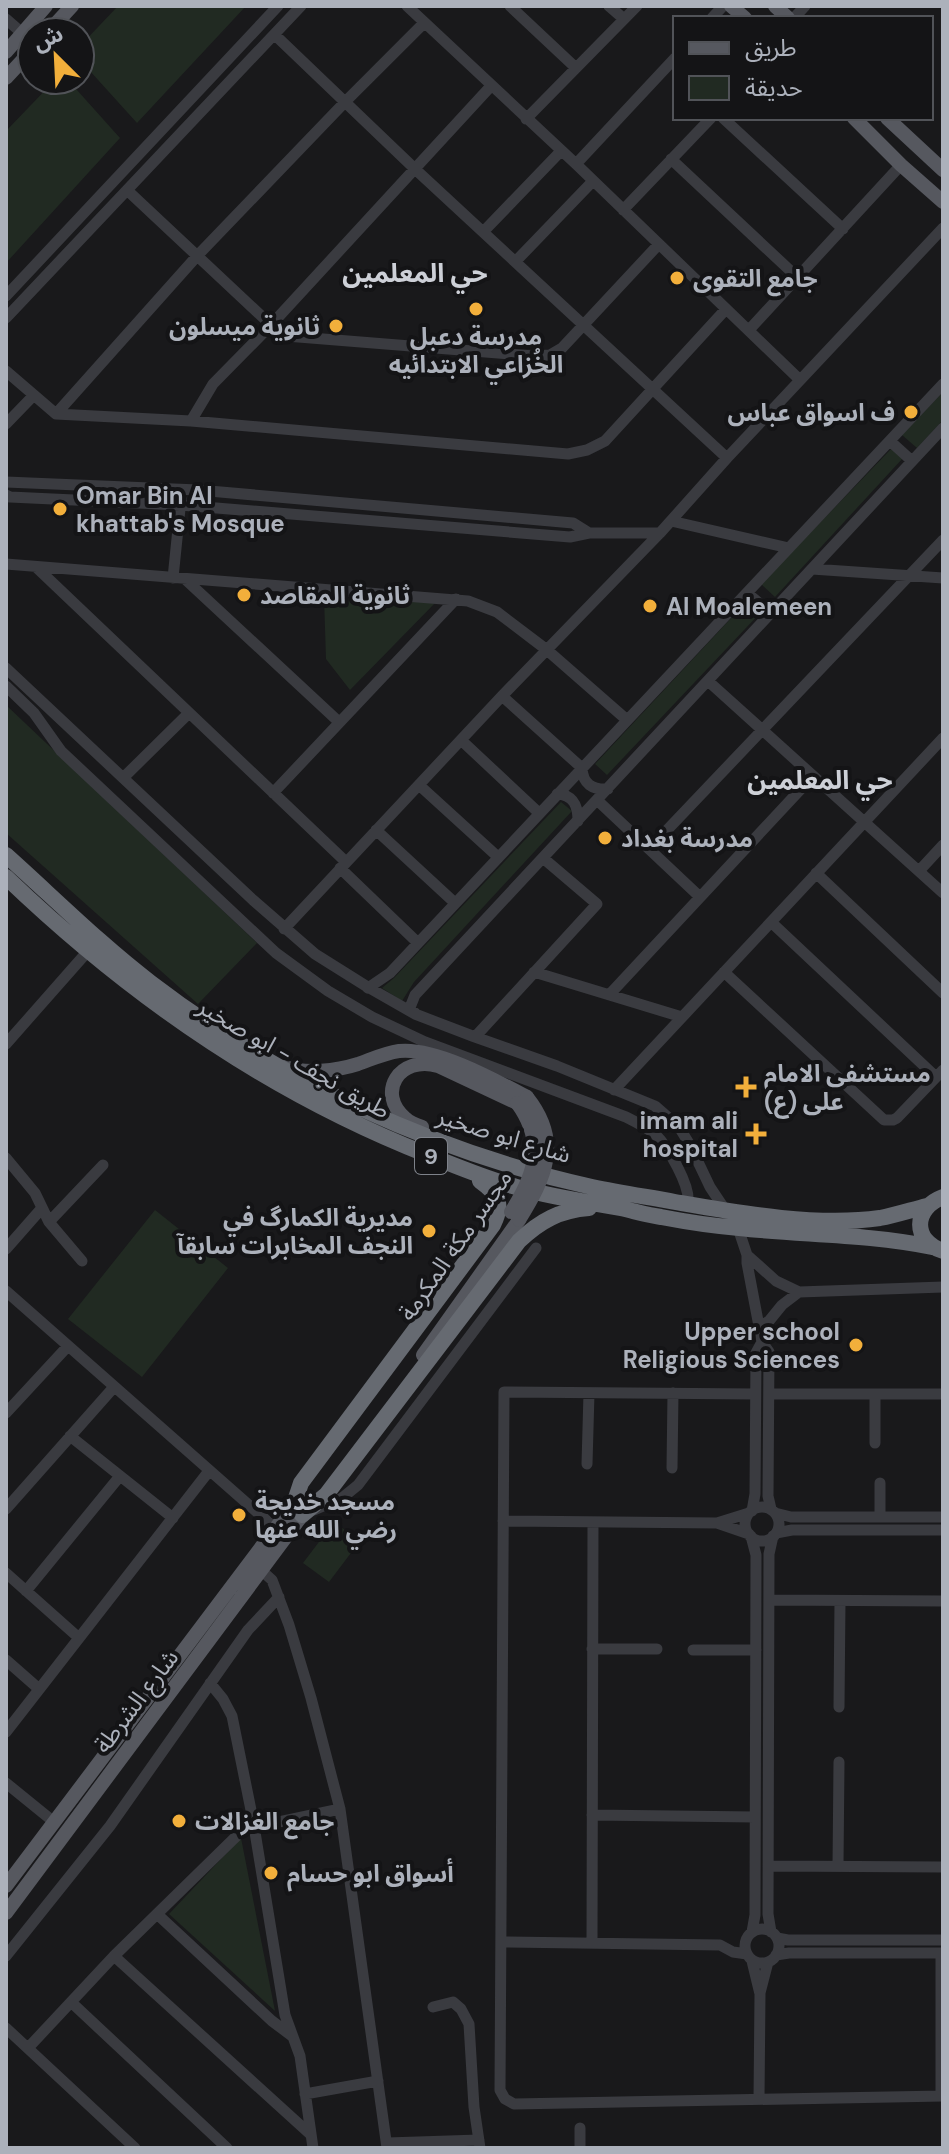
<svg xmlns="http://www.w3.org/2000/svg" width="949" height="2154" viewBox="0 0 949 2154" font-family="'DM Sans','Noto Sans Arabic',sans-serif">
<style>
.green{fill:#212a22}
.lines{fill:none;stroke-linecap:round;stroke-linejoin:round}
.minor{stroke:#3a3b40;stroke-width:11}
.major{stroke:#56585f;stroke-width:14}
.highway{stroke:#666a71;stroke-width:16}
.major-bridge{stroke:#56585f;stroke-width:14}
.poi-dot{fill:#f2af3b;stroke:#141416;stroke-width:3}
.labels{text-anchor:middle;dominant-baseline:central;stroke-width:8;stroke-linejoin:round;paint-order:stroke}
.shield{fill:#141416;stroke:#7e828a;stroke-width:2}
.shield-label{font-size:22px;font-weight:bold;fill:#acb1bb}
.poi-label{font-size:24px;font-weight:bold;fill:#acb1bb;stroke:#141416;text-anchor:start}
.street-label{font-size:24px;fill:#acb1bb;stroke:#141416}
.neighbourhood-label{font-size:26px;font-weight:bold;fill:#cdd0d7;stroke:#141416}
</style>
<rect width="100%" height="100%" fill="#19191b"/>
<path class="green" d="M118,6H246L137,123L80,60V46Z
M55,80H68L120,138L6,263V131Z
M943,392V420L917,448L902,435Z
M892,448L903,458L775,597L761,584Z
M324,597L436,602L350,690L326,659Z
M748,600L762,611L607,775L595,764Z
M6,705L257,943L198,1004L6,833Z
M561,802L572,811L414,982L402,1001L382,988L394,978Z
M155,1210L228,1268L142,1377L68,1319Z
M334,1522L360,1541L329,1582L303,1563Z
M241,1838L275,2011L169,1914Z"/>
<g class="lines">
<path class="minor" d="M407,6L576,164L800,380
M510,6L576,68
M609,6L624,19
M712,18L723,6
M794,18L805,6
M6,19L22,33
M275,35L415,169L727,458
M723,118L843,229
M526,119L637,6
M671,159L797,277
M576,164L675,58
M128,191L271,325L277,333L286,336L534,356L550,355L562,348L659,244
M623,210L711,118
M484,231L561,151
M516,261L593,181
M6,296L278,6
M6,318L301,6
M749,330L901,165
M6,371L56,414L191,421L568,454L587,450L605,441L726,309
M56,414L197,256L345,102L424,23
M191,421L213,384L271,325L491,86
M6,424L34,395
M890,441L912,461
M6,482L198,490L573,523L589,533
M6,495L10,497L180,505L570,537L589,533H660
M671,521L789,548
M6,564L468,601L497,612L547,650L627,720
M36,567L346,862
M812,569L943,578
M173,578L181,499
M186,580L339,722
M747,593L771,613
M6,668L253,900L315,954L366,986L415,1014L475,1037L557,1066L655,1106L679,1127L690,1145L710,1187L726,1211
M708,681L943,893
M6,686L34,713L61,751L276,953L328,991L372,1017L425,1042L626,1117C636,1122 646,1127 655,1134C668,1147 691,1186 688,1204
M502,696L582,768C583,784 592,790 608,789
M461,740L539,813
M123,778L189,713
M419,785L498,857
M273,793L456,599
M557,794C574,795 578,806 578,821
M597,800L700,897
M376,830L455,903
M649,849L943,540
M340,868L418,943
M919,871L943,845
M816,873L943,993
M771,922L936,1077
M284,929L502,696L660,533L727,458L943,228
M534,972L682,1017
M724,972L884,1120H893L897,1118L943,1070
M366,986L368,988L390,973L943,384
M609,995L813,776
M415,1013L409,1010L415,995L943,428
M475,1037L597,904L543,858
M6,1044L88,951
M614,1090L943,738
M6,1158L35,1193L49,1222L82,1261
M49,1222L103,1165
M738,1228L747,1255V1263L762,1342L769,1352L768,1496L771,1509
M6,1249L42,1208
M747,1255L776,1281L799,1292L943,1287
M6,1291L275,1528
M759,1327L769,1321L782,1305L799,1292
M755,1394L504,1392L500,2090L505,2099L514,2104L943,2096
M769,1394H943
M6,1413L68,1346
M70,1436L173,1518
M875,1443V1394
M587,1464L589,1393
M672,1468L673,1393
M880,1483V1517
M745 1524a17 17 0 1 1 34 0a17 17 0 1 1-34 0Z
M6,1509L114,1387
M314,1510L342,1498L358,1485L536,1248
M752,1511L755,1494L756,1353L762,1342
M775,1513L791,1517H943
M503,1521L717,1523L749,1513
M717,1523L749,1534
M776,1533L792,1530H943
M751,1536L756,1555L755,1915L752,1932
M261,1570L272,1580L289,1625L311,1698L340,1809L387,2148
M6,1573L79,1638
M26,1591L120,1476
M769,1600L943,1601
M592,1649H657
M693,1650H756
M6,1660L39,1689
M210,1683L223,1699L232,1716L253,1820L285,2015L300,2056L313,2148
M839,1707L840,1601
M6,1732L209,1471
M6,1783L54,1822
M592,1815L755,1817
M254,1827L340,1809
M768,1866L943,1867
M838,1866L839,1762
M157,1914L272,2021L292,2036
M745 1946a17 17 0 1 1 34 0a17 17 0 1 1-34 0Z
M771,1932L768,1914L769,1554L773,1536
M777,1938L788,1940H943
M501,1942L720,1945L733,1952L747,1954
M592,1943L593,1522
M776,1955L789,1953H943
M6,1956L110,1826L248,1630L279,1597
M114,1956L310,2134
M752,1961L760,1994L759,2099
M760,1993L768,1962
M71,2002L227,2148
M433,2007L453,2002L461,2009L469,2024L474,2107L480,2148
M6,2028L135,2148
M28,2048L114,1956L253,1820
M305,2094L378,2081
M941,2096V1953
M387,2143L479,2140
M580,2148V2128"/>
<path class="major" d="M731,6L745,18
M775,6L788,18
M48,32L72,6
M6,52L46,6
M6,78L32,50
M854,118L901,165L943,202
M887,118L943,170
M284,1067C306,1074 336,1071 358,1064C372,1059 385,1053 399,1051C435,1047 495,1080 527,1097
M422,1127C416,1125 409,1122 405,1118C376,1093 399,1055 438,1066L517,1103
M423,1355L519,1220
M6,1886L299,1497
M6,1913L309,1506"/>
<path class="highway" d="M6,855C54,898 100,944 151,983C276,1079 438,1153 592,1187C620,1193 648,1197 675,1202C739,1213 816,1227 880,1218C896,1215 911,1210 927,1206
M6,877C128,994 270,1093 428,1155C456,1166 484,1178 513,1186C548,1197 584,1201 620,1208C634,1211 647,1215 661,1217C687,1222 713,1226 739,1228C804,1235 868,1234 932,1247
M943,1197C913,1208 912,1241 943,1251
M294,1504L301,1483L493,1225C504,1203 498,1194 480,1181
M302,1515L326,1495L519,1241C540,1221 560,1210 589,1208"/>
<path class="major-bridge" d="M511,1212C535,1174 546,1143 517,1103
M519,1220C545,1178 563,1142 527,1097"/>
</g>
<g class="poi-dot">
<circle cx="677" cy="278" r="8"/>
<circle cx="476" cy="309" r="8"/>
<circle cx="336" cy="326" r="8"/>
<circle cx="911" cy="412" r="8"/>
<circle cx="60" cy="509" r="8"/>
<circle cx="244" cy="595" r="8"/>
<circle cx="650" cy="606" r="8"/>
<circle cx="605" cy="838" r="8"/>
<path d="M742 1075h8v8h8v8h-8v8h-8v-8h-8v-8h8z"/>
<path d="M752 1122h8v8h8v8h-8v8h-8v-8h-8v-8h8z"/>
<circle cx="429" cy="1231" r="8"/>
<circle cx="856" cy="1345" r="8"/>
<circle cx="239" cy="1515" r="8"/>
<circle cx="179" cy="1821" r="8"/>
<circle cx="271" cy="1873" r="8"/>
</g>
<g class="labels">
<rect class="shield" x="415" y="1138" width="32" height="36" rx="6"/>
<g class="shield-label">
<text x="431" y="1156">9</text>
</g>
<g class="poi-label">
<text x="693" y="278">جامع التقوى</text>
<text x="320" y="326" text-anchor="end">ثانوية ميسلون</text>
<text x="476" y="336" text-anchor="middle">مدرسة دعبل<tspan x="476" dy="28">الخُزاعي الابتدائيه</tspan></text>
<text x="895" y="412" text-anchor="end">ف اسواق عباس</text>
<text x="76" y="495">Omar Bin Al<tspan x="76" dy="28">khattab's Mosque</tspan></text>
<text x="260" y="595">ثانوية المقاصد</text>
<text x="666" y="606">Al Moalemeen</text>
<text x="621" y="838">مدرسة بغداد</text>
<text x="764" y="1073">مستشفی الامام<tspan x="764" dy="28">علی (ع)</tspan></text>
<text x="738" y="1120" text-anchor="end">imam ali<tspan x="738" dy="28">hospital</tspan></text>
<text x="413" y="1217" text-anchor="end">مديرية الكمارگ في<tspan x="413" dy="28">النجف المخابرات سابقآ</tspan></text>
<text x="840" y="1331" text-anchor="end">Upper school<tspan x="840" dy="28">Religious Sciences</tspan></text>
<text x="255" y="1501">مسجد خديجة<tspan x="255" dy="28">رضي الله عنها</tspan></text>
<text x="195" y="1821">جامع الغزالات</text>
<text x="287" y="1873">أسواق ابو حسام</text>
</g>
<g class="street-label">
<text transform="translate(294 1058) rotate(30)">طريق نجف - ابو صخير</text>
<text transform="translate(504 1135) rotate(17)">شارع ابو صخير</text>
<text transform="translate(455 1245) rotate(-55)">مجسر مكة المكرمة</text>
<text transform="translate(136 1701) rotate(-53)">شارع الشرطة</text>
</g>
<g class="neighbourhood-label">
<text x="415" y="273">حي المعلمین</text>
<text x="820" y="780">حي المعلمين</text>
</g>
</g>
<rect width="949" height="2154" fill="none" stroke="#acb1bb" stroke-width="16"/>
<rect x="673" y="16" width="260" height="104" fill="#141416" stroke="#515358" stroke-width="2"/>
<rect x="689" y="42" width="40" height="12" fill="#56585f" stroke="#515358" stroke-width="2"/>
<text x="745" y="56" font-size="24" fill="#acb1bb">طريق</text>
<rect x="689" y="76" width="40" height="24" fill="#212a22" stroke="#515358" stroke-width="2"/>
<text x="745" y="96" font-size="24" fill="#acb1bb">حديقة</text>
<g transform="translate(56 56) rotate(336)"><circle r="38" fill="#141416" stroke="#515358" stroke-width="2"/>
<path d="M0-6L14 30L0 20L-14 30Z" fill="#f2af3b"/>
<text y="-12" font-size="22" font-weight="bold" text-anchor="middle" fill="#acb1bb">ش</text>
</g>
</svg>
